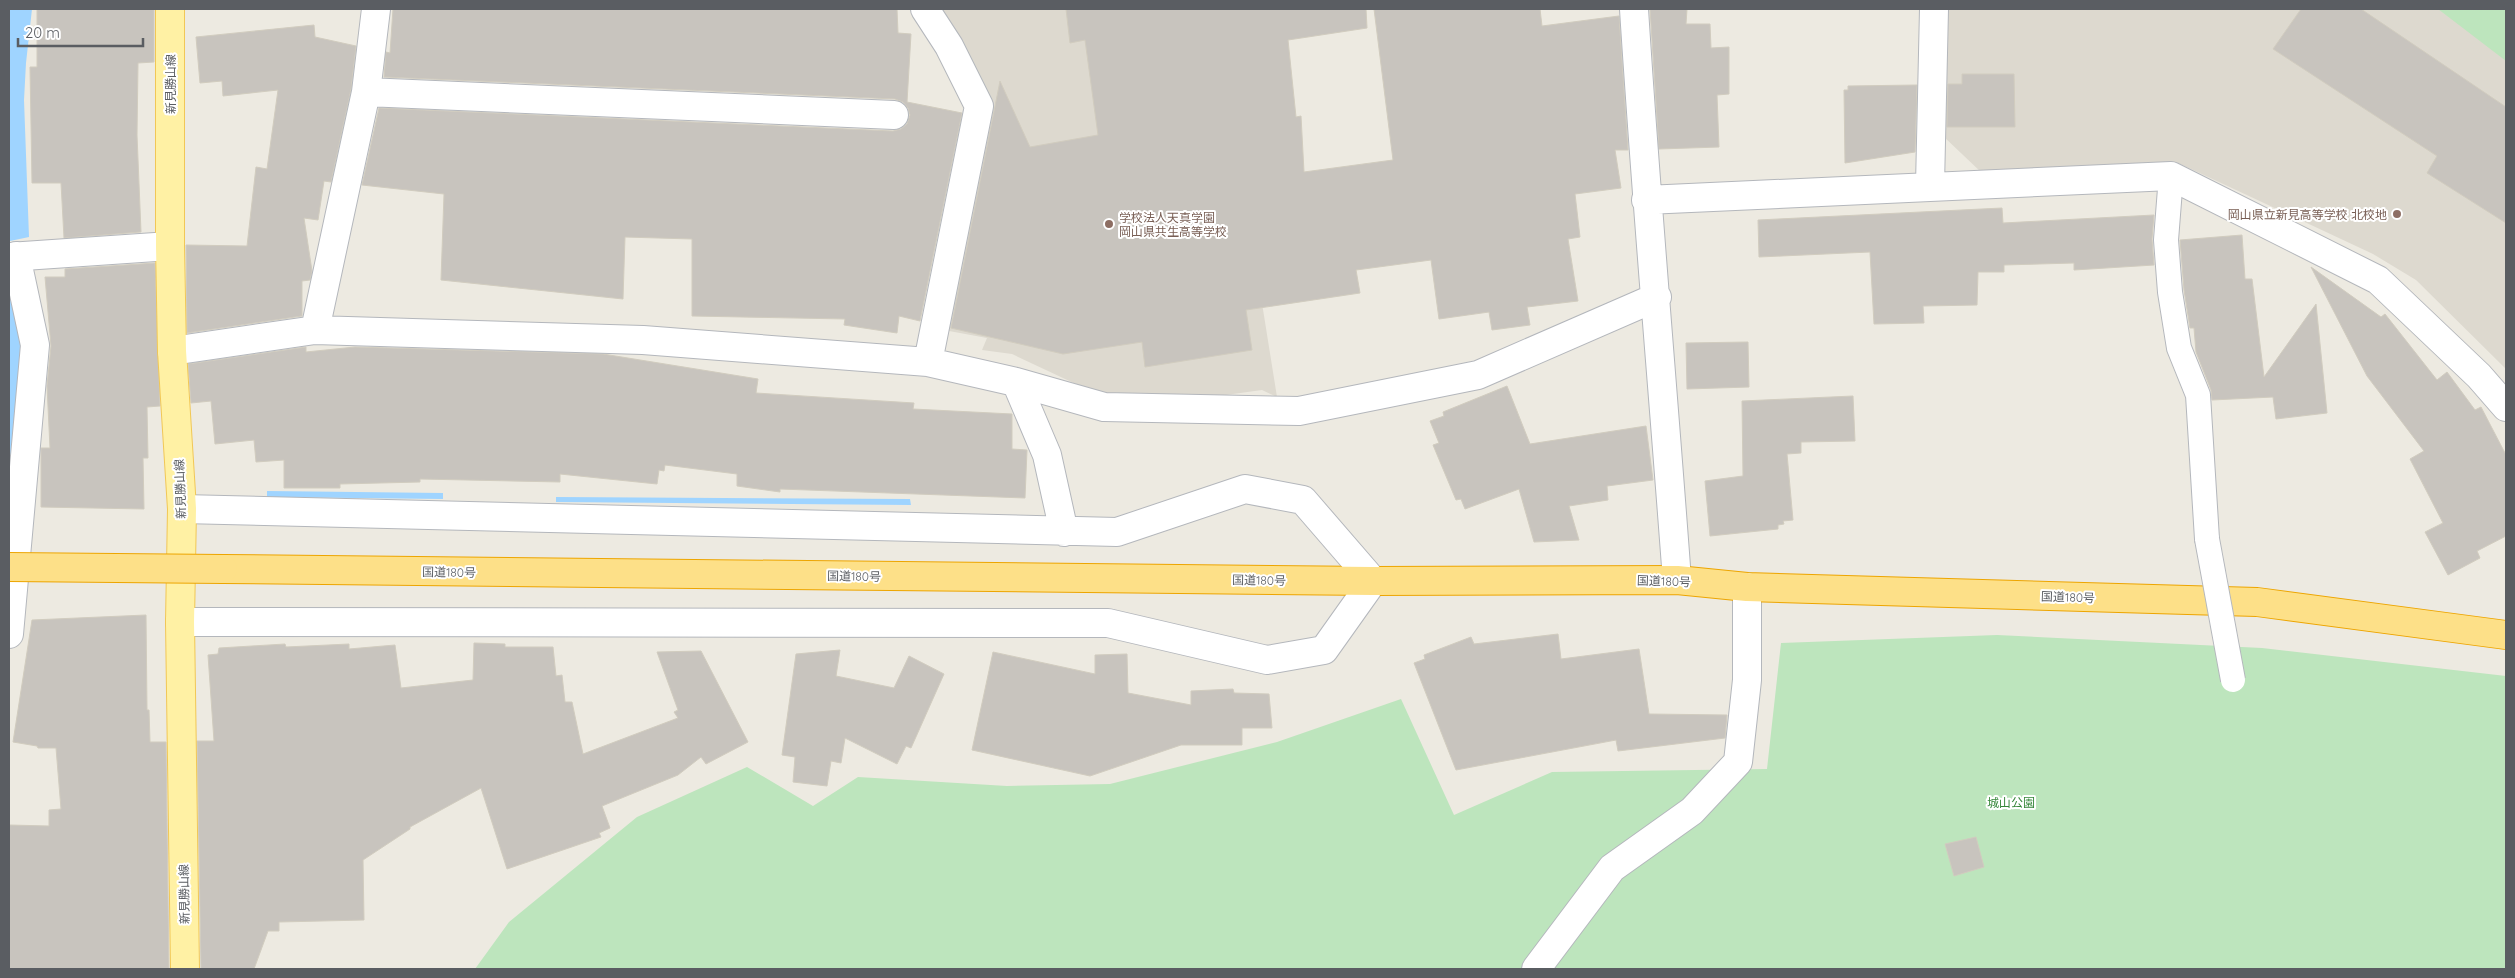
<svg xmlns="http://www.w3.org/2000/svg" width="2515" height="978" viewBox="0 0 2515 978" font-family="Quicksand,'Noto Sans JP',sans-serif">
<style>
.education{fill:#ddd9cf}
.green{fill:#bde5bd}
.water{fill:#9fd4ff}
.building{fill:#c8c4be;stroke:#d1ccbf}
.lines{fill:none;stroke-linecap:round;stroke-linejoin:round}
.lane-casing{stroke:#b4b7bc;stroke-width:26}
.street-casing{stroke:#b4b7bc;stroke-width:30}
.primary-casing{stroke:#f1c756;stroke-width:30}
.highway-casing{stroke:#eda500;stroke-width:30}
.lane{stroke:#fff;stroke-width:24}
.street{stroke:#fff;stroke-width:28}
.primary{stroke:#fff1a4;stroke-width:28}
.highway{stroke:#fde088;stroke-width:28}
.lane-bridge-casing{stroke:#b4b7bc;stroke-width:26;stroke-linecap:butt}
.highway-bridge-casing{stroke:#eda500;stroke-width:30;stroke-linecap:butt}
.lane-bridge{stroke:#fff;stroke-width:24}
.highway-bridge{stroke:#fde088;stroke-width:28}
.education-dot{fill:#8d6e63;stroke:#fff;stroke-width:2}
.labels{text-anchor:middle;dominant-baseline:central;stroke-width:4;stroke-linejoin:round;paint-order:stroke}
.street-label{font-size:12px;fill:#5a5d62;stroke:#fff}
.education-label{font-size:12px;fill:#785e54;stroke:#fff;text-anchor:end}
.park-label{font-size:12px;fill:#358639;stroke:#fff}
</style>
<rect width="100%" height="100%" fill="#edeae1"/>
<path class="education" d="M934,9H1215L1277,397L1262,390L1189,400L1187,394L1144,396L1095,393L1012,354L982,350L987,338L949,331L989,116L974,65Z
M1948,9H2506V369L2416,280L2373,254L2176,162L1982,173L1943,136Z"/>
<path class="green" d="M2438,9H2506V61Z
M1997,635L2262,648L2506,676V969H475L509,922L637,817L747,767L813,806L858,777L1007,786L1110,784L1277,742L1401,699L1454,815L1552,772L1767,769L1781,643Z"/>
<path class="water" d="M9,9H32L26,63L24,100L29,237L10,241V295L19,303L24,342L9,505Z
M267,491L443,493V499L267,497Z
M556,497L910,499L911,505L556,502Z"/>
<path class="building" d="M37,9H154V62L138,63L137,135L141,232L64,238L61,183H32L30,67H37Z
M393,9H897L898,33L911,34L907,102L962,113L920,321L899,316L897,333L844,325L845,319L692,316V239L625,237L623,299L441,280L444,194L362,185L379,108L893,131L901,129L907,124L910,115L908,108L903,102L895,99L384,77L386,52L390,53Z
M1066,9H1366L1367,28L1288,40L1296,117L1301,116L1304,172L1393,160L1374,9H1540L1542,26L1619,16L1628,150H1615L1621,188L1575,194L1580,237L1568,239L1578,301L1527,307L1530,325L1492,330L1489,312L1439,319L1431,260L1356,270L1360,293L1246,310L1252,350L1145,367L1142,342L1063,354L951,328L1000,81L1030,147L1098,135L1085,40L1070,43Z
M1650,9H1687L1686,24H1710L1711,48L1729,47V94L1717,95L1719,147L1659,149Z
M2301,9H2361L2506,107V223L2427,173L2437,156L2273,49Z
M314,25L315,37L356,46L351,89L331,182L324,181L318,220L304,218L312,271L310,280L302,281V316L187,333L186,245L247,246L256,167L267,169L278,90L223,96L222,81L200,83L196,37Z
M1962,74H2014L2015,127H1947L1948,84H1962Z
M1917,85L1915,152L1845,163L1844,90H1848V86Z
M2002,208L2003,223L2154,215L2152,239L2154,265L2074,270V263L2004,265V272H1978L1977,305L1923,306L1924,323L1874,324L1870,252L1759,257L1758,220Z
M2242,235L2245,279H2252L2264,377L2316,304L2327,413L2276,419L2273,397L2212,400L2211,390L2196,352L2194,328H2190L2184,290L2180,240Z
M155,263L160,406L147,407L148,458H143L144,509L41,507V448H50L47,386L51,346L45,277H65V269Z
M2311,267L2381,317L2385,314L2437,380L2447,372L2475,410L2481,407L2506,455V536L2477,551L2480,558L2448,575L2425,532L2443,523L2410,459L2424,451L2367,376Z
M1748,342L1749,387L1687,389L1686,343Z
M306,347V352L355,347L603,354L758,379L756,393L914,403L913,409L1012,414V449L1027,450L1025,498L780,489V492L737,486V474L665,465L664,471L659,470L657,484L560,474V482L420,479V482L340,484V488H284V460L256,462L254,440L215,444L211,401L191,403L188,364Z
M1507,386L1530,444L1646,426L1653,480L1607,486L1608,500L1569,506L1579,540L1534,542L1519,489L1465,509L1461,499L1456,500L1433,445L1439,443L1430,421L1444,416L1443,412Z
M1853,396L1855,441L1801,442V453L1787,454L1793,520L1783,521L1784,524L1778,525V529L1710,536L1705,481L1743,476L1742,401Z
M146,615L147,710H149L150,742H166L169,969H9V825L49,826V810L61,809L56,748H38L37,746L13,742L32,620Z
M1558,634L1561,659L1639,649L1649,714L1727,715L1725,738L1618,751L1616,740L1456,770L1414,663L1425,659L1424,655L1471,637L1474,644Z
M474,643L505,644V647H553L556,676L562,675L565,702H572L583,754L678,718L674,712L678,710L657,652L701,651L748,742L706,764L701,757L678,775L602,806L610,828L599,833L601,837L507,869L481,788L410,827V829L363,860L364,920L279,922V931H268L254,969H201L197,741H214L208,655L218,654L219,648L285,644L286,647L349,644V649L395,645L401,688L473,680Z
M840,650L836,676L894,688L909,656L944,674L911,748L906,746L897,764L845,738L841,763L831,761L827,786L793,782L795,757L782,755L796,654Z
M993,652L1095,674V655L1127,654L1128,693L1191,705V691L1233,689L1234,693L1269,694L1272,728H1242V745H1181L1090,776L972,750Z
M1976,837L1984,867L1954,876L1945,844Z"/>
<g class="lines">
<defs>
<path id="lane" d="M2171,176L2166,240L2170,292L2179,348L2198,395L2207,539"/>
<path id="street" d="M925,9L949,46L979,106L928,362
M1634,9C1646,199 1663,389 1677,580
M366,92L894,115
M1930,185L1934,9
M1646,200L2171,176L2378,280L2479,376L2506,407
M9,257L170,246
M315,330L366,92L376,9
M172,351L315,330L643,340L928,362L1016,382L1104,407L1299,411L1478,375L1657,297
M1016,382L1047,455L1064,532
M180,622L1108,623L1267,660L1324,650L1373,581L1303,500L1245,489L1117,532L182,509
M9,634L35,345L16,256
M1536,969L1612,868L1692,811L1738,762L1747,680V587"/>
<path id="primary" d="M170,9V246L172,351L182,509L180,622L185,969"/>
<path id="highway" d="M223,569L1373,581L1677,580L1747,587L2257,602L2506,635"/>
</defs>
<use href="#lane" class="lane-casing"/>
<use href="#street" class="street-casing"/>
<use href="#primary" class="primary-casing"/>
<use href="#highway" class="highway-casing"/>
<use href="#lane" class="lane"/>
<use href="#street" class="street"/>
<use href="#primary" class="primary"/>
<use href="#highway" class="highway"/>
<defs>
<path id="lane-bridge" d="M2207,539L2233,680"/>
<path id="highway-bridge" d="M9,567L223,569"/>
</defs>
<use href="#lane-bridge" class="lane-bridge-casing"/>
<use href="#highway-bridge" class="highway-bridge-casing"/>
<use href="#lane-bridge" class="lane-bridge"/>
<use href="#highway-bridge" class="highway-bridge"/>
</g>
<g class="education-dot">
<circle cx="2397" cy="214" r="5"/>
<circle cx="1109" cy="224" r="5"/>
</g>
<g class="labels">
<g class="street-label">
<text transform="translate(170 84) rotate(-90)">新見勝山線</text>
<text transform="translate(180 489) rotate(-92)">新見勝山線</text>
<text transform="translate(449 572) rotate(1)">国道180号</text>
<text transform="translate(854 576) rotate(1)">国道180号</text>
<text transform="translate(1259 580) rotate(1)">国道180号</text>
<text transform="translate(1664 581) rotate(2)">国道180号</text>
<text transform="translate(2068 597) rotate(2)">国道180号</text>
<text transform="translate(184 894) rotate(-91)">新見勝山線</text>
</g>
<g class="education-label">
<text x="2387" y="214">岡山県立新見高等学校 北校地</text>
<text x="1119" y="217" text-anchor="start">学校法人天真学園<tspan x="1119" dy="14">岡山県共生高等学校</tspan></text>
</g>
<g class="park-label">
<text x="2011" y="802">城山公園</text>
</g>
</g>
<rect width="2515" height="978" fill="none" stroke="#5a5d62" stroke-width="20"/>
<path d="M18 38v8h125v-8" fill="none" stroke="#5a5d62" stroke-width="2.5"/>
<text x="25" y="38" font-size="15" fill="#5a5d62" stroke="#ffffff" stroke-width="4" paint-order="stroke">20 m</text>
</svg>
